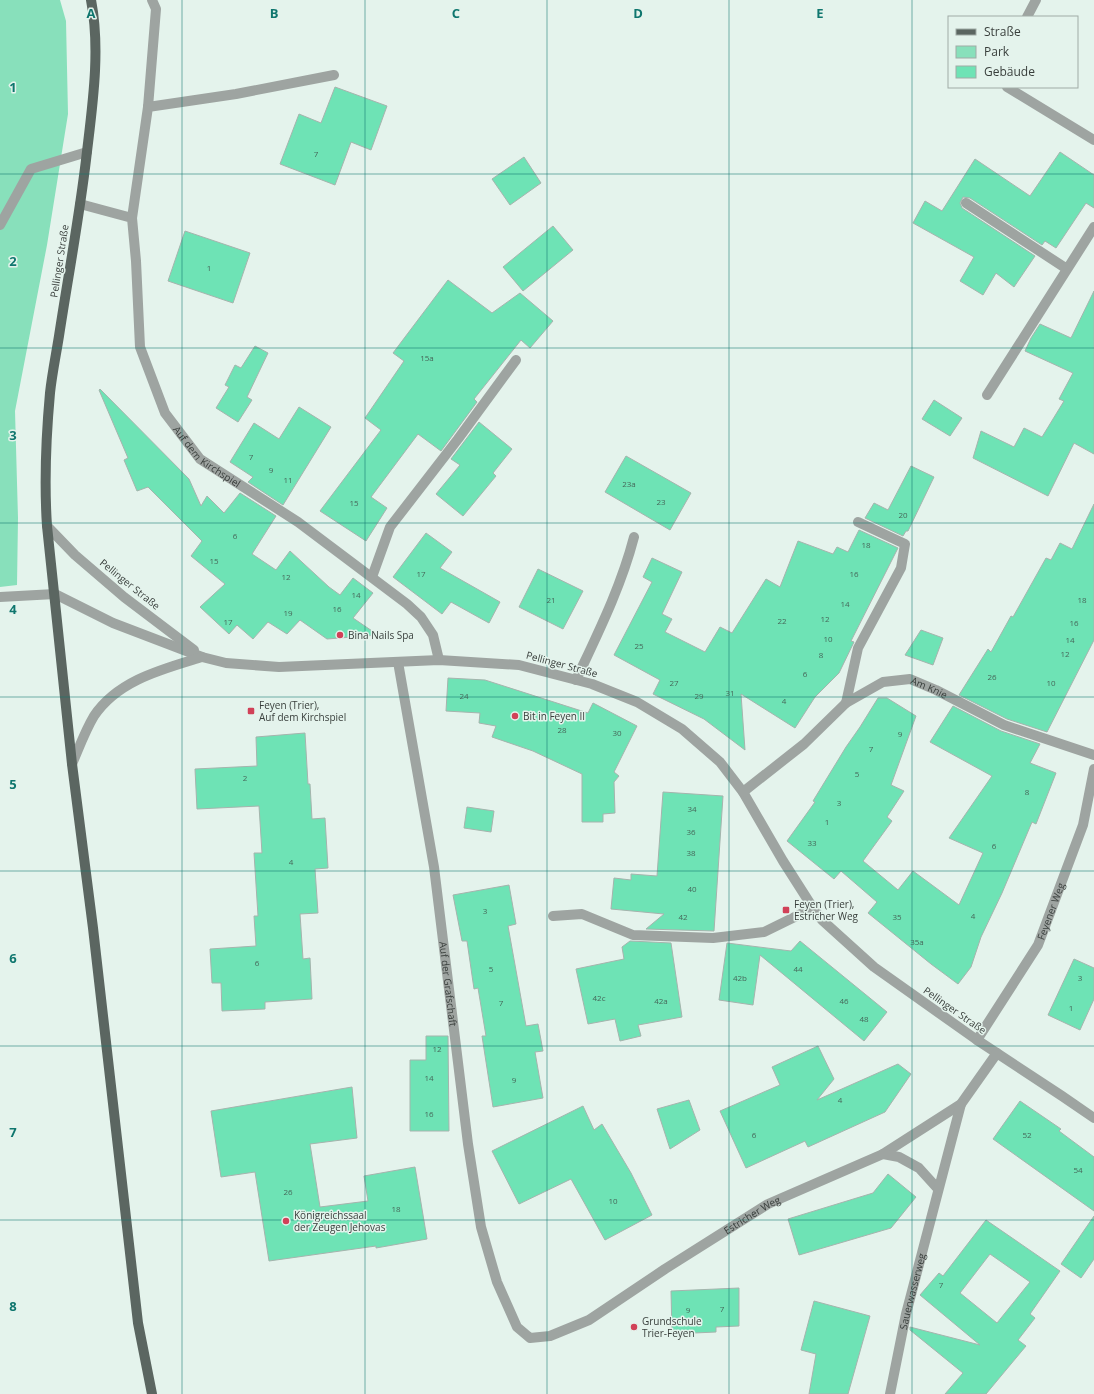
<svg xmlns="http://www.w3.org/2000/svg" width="1094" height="1394" viewBox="0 0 1094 1394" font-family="'Open Sans',sans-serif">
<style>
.green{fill:#88e0bb}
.building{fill:#6ee3b5;stroke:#a5b4ad;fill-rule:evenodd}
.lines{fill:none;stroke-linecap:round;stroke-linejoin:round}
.lane{stroke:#9ea4a1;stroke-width:10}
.street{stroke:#9ea4a1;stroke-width:10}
.primary{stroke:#5b6661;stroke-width:10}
.grid{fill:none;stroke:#0f766e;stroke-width:1;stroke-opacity:0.55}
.poi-dot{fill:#d14158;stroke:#e4f3ec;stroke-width:1.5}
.labels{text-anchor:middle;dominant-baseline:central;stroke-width:3;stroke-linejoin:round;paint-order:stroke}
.number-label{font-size:8px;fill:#46685a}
.street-label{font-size:10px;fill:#393f3c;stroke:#e4f3ec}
.poi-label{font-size:10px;fill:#393f3c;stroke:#e4f3ec;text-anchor:start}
.grid-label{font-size:13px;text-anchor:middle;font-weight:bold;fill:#0f766e;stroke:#e4f3ec;stroke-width:3;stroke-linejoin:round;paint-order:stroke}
</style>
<rect width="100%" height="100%" fill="#e4f3ec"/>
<path class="green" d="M0,0H60L66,21L68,114L47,245L15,411L18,518L17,585L0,587Z"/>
<path class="building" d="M335,87L387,106L371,150L351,142L335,185L280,164L299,114L321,123Z
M1060,152L1094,175V208L1086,203L1056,248L1045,241L1042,245L970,198L963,197L960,203L962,208L1035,256L1014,287L996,273L983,295L960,281L974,257L913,223L925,201L942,211L975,159L1030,196Z
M524,157L541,183L510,205L492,179Z
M553,226L573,250L523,291L503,267Z
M185,231L250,253L233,303L168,281Z
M448,280L492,313L520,293L553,321L530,348L521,340L474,399L477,402L441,451L418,434L371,497L387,508L366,541L320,511L381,430L365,418L404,361L393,353Z
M1094,291V454L1074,443L1048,496L973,458L981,431L1014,447L1024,428L1042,437L1064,401L1059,399L1073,373L1025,351L1031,338L1040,324L1071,338Z
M255,346L268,353L247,397L252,400L238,422L216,408L229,387L225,385L235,365L241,368Z
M100,389L189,479L201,506L207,496L224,513L240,493L276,516L252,554L276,570L290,551L329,587L340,595L353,578L373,593L353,618L378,635L327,639L300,620L287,634L268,622L253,639L237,625L229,634L200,607L225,584L191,556L202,541L148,487L137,491L124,460L128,458L99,390Z
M934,400L962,418L950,436L922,419Z
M299,407L331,427L283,505L248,482L253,477L230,462L254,423L279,439Z
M479,422L512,449L493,473L496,476L463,516L436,494L460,465L451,459Z
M626,456L691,493L670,530L605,492Z
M911,466L934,477L908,531H906L903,536L865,518L874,503L888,510Z
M1094,504V640L1047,732L1007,719L959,695L988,649L991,652L1011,616L1013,617L1046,558L1051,560L1060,543L1072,549Z
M859,530L898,548L851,641L854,642L839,673L815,697L795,728L741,694L745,750L704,719L653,694L660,680L614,655L652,582L643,577L652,558L682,572L662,614L672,619L665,632L705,652L720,627L732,633L766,579L780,587L798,541L833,554L837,547L848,552Z
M426,533L452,552L440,568L500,602L489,623L451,602L442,614L393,577Z
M538,569L583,591L563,629L519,607Z
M921,630L943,638L933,665L905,655Z
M448,678L485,680L588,713L593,703L637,726L614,772L619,776L614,782L615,813L603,814V822H582V774L533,751L492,737L496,726L479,723L480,713L446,711Z
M878,698H887L916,716L891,785L904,791L887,817L892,821L863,861L898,890L913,871L959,905L983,853L949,838L992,776L930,742L953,706L1001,731L1040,744L1030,763L1056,773L1036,824L1032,822L1002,893L981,937L971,967L958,984L931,964L868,913L877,902L841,871L834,879L787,841L815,802L813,801L846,747L860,727Z
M305,733L308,784H310L312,819L325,818L328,868L315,869L318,913L300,914L303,959L310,958L312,999L265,1002V1009L222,1011L221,983H212L210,949L256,946L254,916H258L254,853H262L259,806L197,809L195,769L257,766L256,737Z
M663,792L723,796L714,931L646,929L664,914L611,909L614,878L631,880V874L657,876Z
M467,807L494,811L491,832L464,828Z
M509,885L516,924L508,926L526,1026L538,1024L543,1051L535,1052L543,1098L493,1107L482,1036H486L478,988L474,989L467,941H462L453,895Z
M630,941L671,943L682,1017L638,1025L641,1036L620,1041L615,1019L588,1024L576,969L624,959L622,947Z
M800,941L887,1012L864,1041L760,955L753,1005L719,1000L727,943L791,951Z
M1074,959L1094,968V999L1080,1030L1048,1015Z
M426,1036H448L449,1131H410V1060H426Z
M818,1046L834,1079L817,1100L898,1064L911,1074L885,1112L808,1147L805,1141L746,1168L720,1111L780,1085L772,1067Z
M352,1087L357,1138L310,1144L320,1207L368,1201L364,1176L415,1167L427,1239L376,1248V1246L269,1261L255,1172L221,1177L211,1111Z
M689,1100L700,1130L670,1149L657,1109Z
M1020,1101L1061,1129L1059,1131L1094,1157V1211L993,1139Z
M583,1106L594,1130L602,1124L631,1173L652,1215L605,1240L571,1179L519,1204L492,1151Z
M888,1174L916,1197L891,1228L799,1255L788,1219L873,1193Z
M1094,1216V1259L1081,1278L1061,1264Z
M986,1220L1060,1271L1030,1314L1035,1318L1018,1340L1026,1346L986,1394H945L963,1373L910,1330V1327L980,1345L920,1295L939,1273L943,1276ZM990,1254L1030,1282L997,1323L960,1293Z
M739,1288V1326L716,1327V1332L672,1334L671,1291Z
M814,1301L870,1316L848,1394H809L816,1354L801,1350Z"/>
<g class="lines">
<path class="lane" d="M1027,17L1036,0
M1007,87L1094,140
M966,203L1067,269
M0,225L31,169L87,152
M987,395L1094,227
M372,577L390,527L458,439L516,360
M576,680C598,633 621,587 634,537
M846,703L858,648L901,568L905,544L858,522"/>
<g class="street">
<path d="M148,107L156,9L152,0"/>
<path id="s1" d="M80,204L132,218L136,261L140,347L165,413L200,459L298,522L407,604L421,617L433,635L439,660"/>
<path d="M132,218L148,107L236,94L334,75"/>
<path d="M47,526L75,555L124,597L194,650"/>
<path d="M0,597L55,594L113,623L202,657L226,663L279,667L439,660L519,665L592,684L637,702L682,729L720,762L743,792L783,861L813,908L822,920L874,967L977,1040L1062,1096L1094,1118"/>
<path id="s2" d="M398,662L434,867L468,1144L481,1227L497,1282L517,1327L530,1338L550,1336L589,1320L665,1269L768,1204L883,1154L961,1104L997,1053"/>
<path d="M72,764C79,748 85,731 94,716C118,680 163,669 202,657"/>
<path id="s3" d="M743,792L804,744L846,703L883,682L910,679L936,690L1004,725L1094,755"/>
<path d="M553,916L582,914L633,935L713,938L764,932L813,908"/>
<path id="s4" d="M977,1040L1038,945L1083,825L1094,769"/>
<path d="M883,1154L899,1157L919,1168L938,1189"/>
<path id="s5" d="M890,1394L906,1314L961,1104"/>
</g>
<path class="primary" d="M91,0C101,51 92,108 86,160C79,219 68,277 59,336C56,355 52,374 50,393C46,437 44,481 47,526L72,764L93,928L138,1323L152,1394"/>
</g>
<path class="grid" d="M182,0V1394M365,0V1394M547,0V1394M729,0V1394M912,0V1394M0,174H1094M0,348H1094M0,523H1094M0,697H1094M0,871H1094M0,1046H1094M0,1220H1094"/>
<g class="poi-dot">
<circle cx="340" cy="635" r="4"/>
<rect x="247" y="707" width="8" height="8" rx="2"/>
<circle cx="515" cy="716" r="4"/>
<rect x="782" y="906" width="8" height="8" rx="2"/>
<circle cx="286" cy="1221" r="4"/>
<circle cx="634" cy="1327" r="4"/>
</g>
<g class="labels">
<g class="number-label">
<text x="316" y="153">7</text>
<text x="209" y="267">1</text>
<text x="427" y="357">15a</text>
<text x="251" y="456">7</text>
<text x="271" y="469">9</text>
<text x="288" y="479">11</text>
<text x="629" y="483">23a</text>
<text x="661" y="501">23</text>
<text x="354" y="502">15</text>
<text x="903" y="514">20</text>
<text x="235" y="535">6</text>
<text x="866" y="544">18</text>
<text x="214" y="560">15</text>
<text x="421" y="573">17</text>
<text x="854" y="573">16</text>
<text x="286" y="576">12</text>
<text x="356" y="594">14</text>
<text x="551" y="599">21</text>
<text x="1082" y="599">18</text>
<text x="845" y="603">14</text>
<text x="337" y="608">16</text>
<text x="288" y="612">19</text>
<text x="825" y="618">12</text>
<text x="782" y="620">22</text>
<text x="228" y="621">17</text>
<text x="1074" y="622">16</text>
<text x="828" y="638">10</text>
<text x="1070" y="639">14</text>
<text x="639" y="645">25</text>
<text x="1065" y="653">12</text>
<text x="821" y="654">8</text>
<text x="805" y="673">6</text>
<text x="992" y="676">26</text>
<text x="674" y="682">27</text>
<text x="1051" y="682">10</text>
<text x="730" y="692">31</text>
<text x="464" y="695">24</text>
<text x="699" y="695">29</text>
<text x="784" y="700">4</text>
<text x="562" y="729">28</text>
<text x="617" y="732">30</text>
<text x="900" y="733">9</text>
<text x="871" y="748">7</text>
<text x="857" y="773">5</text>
<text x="245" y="777">2</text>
<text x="1027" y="791">8</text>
<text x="839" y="802">3</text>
<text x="692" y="808">34</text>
<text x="827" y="821">1</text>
<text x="691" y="831">36</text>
<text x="812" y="842">33</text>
<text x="994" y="845">6</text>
<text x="691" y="852">38</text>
<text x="291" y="861">4</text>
<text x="692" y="888">40</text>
<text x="485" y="910">3</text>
<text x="973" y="915">4</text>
<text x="683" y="916">42</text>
<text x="897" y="916">35</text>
<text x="917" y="941">35a</text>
<text x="257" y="962">6</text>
<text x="491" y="968">5</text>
<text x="798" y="968">44</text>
<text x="740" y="977">42b</text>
<text x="1080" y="977">3</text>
<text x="599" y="997">42c</text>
<text x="661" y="1000">42a</text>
<text x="844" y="1000">46</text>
<text x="501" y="1002">7</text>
<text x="1071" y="1007">1</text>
<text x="864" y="1018">48</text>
<text x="437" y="1048">12</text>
<text x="429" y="1077">14</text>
<text x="514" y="1079">9</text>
<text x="840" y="1099">4</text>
<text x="429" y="1113">16</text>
<text x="754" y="1134">6</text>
<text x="1027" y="1134">52</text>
<text x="1078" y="1169">54</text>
<text x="288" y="1191">26</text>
<text x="613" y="1200">10</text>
<text x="396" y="1208">18</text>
<text x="941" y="1284">7</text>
<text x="722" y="1308">7</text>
<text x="688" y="1309">9</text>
</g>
<g class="street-label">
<text transform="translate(59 261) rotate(-81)">Pellinger Straße</text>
<text stroke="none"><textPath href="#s1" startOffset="315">Auf dem Kirchspiel</textPath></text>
<text transform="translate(130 584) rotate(39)">Pellinger Straße</text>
<text transform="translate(562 664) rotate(15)">Pellinger Straße</text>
<text stroke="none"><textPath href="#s3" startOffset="227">Am Knie</textPath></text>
<text stroke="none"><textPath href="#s4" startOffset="149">Feyener Weg</textPath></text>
<text stroke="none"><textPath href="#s2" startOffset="326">Auf der Grafschaft</textPath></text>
<text transform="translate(955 1010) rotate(35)">Pellinger Straße</text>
<text stroke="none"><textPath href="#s2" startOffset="951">Estricher Weg</textPath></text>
<text stroke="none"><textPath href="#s5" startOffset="105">Sauerwasserweg</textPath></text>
</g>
<g class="poi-label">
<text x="348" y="635">Bina Nails Spa</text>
<text x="259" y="705">Feyen (Trier),<tspan x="259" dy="12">Auf dem Kirchspiel</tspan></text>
<text x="523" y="716">Bit in Feyen II</text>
<text x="794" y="904">Feyen (Trier),<tspan x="794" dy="12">Estricher Weg</tspan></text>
<text x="294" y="1215">Königreichssaal<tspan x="294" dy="12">der Zeugen Jehovas</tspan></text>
<text x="642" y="1321">Grundschule<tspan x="642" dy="12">Trier-Feyen</tspan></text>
</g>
</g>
<g class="grid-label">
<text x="91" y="18">A</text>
<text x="274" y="18">B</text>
<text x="456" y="18">C</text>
<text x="638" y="18">D</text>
<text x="820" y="18">E</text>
<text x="13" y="92">1</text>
<text x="13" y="266">2</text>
<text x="13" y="440">3</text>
<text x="13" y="614">4</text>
<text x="13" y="789">5</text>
<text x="13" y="963">6</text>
<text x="13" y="1137">7</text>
<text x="13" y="1311">8</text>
</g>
<rect x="948" y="16" width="130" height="72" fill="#e4f3ec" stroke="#a0aba6"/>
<rect x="956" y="29" width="20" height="6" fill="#5b6661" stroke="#a0aba6"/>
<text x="984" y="36" font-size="12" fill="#393f3c">Straße</text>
<rect x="956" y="46" width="20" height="12" fill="#88e0bb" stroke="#a0aba6"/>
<text x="984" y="56" font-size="12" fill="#393f3c">Park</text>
<rect x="956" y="66" width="20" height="12" fill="#6ee3b5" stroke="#a0aba6"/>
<text x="984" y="76" font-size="12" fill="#393f3c">Gebäude</text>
</svg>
